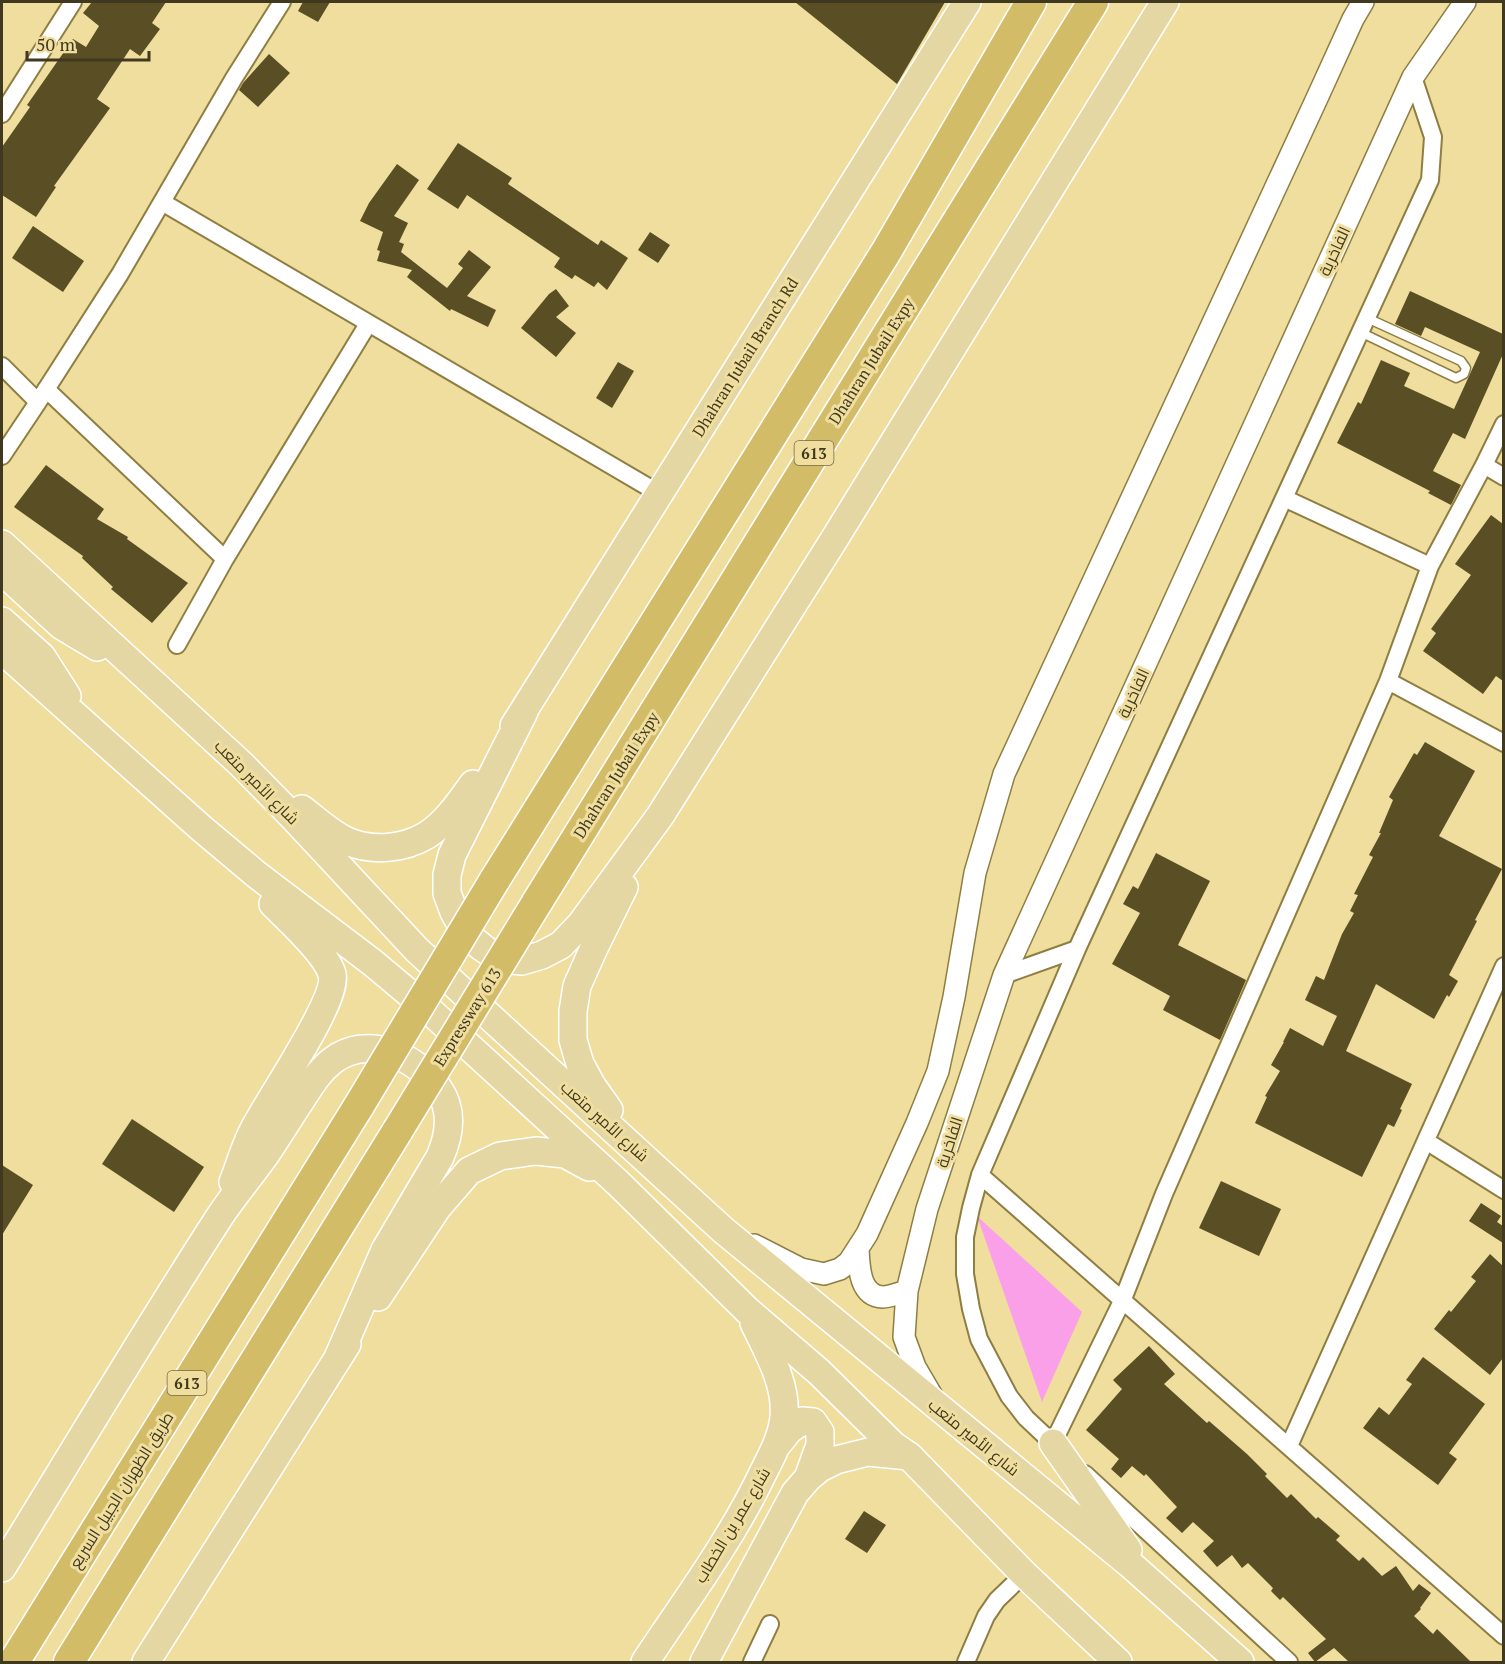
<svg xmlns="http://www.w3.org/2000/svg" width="1505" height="1664" viewBox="0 0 1505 1664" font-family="'PT Serif',Cairo,serif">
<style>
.green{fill:#faa0e9}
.building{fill:#594e24}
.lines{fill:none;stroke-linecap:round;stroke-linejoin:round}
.service-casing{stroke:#8f7e42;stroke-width:11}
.minor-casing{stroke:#8f7e42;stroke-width:20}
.tertiary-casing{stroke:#8f7e42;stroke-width:24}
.primary-casing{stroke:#fff;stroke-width:30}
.motorway-casing{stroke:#fff;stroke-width:33}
.service{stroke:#fff;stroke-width:8}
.minor{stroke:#fff;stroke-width:16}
.tertiary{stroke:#fff;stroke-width:21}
.primary{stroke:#e5d7a4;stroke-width:27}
.motorway{stroke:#d3bc68;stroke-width:30}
.motorway-bridge-casing{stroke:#fff;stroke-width:33;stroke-linecap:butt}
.motorway-bridge{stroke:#d3bc68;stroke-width:30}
.labels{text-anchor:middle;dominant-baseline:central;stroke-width:6;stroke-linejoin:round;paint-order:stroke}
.shield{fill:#f0de9f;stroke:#756a45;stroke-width:1.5}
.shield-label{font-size:15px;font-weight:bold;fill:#40381f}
.street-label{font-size:16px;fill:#40381f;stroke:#f0de9f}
</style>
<rect width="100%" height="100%" fill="#f0de9f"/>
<path class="green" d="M977,1216L1082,1312L1042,1402Z"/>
<path class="building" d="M92,2H166L152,23L160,29L140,56L130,49L97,99L110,108L54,186L56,187L36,217L2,195V147L30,107L27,105L73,39L86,47L99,26L83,13Z
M303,2H330L318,22L298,11Z
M795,2H945L897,84Z
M269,54L290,73L258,107L239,90L243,83Z
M458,143L512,178L508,184L598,245L601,240L628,258L607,290L598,282L594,287L575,275L572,279L554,267L560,258L467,195L458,209L427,189Z
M397,164L419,180L394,216L408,223L399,242L404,244L401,252L447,288L463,268L458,264L469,250L491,267L467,296L496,310L488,327L451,309L450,311L407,277L412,270L377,261L380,251L377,250L383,232L360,221L369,203Z
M33,226L84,261L63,292L12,258Z
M650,232L670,245L658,263L638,250Z
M556,289L569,306L556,317L576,333L556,357L521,328L549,294Z
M1410,291L1503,334V354L1465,439L1453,433L1433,471L1461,485L1451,505L1428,493L1430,491L1337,443L1358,402L1361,404L1381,360L1410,373L1404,386L1454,409L1480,352L1425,327L1421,336L1395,324Z
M618,362L634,371L612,408L596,398Z
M46,465L104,509L97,519L128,537L127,539L188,583L152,623L111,589L113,587L82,558L83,556L14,507Z
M1491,515L1503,524V681L1496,676L1483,694L1423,651L1436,633L1431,629L1471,575L1455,564Z
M1425,742L1475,771L1439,836L1502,869L1475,920L1477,921L1449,975L1458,981L1449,997L1447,995L1434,1019L1376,984L1346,1051L1412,1084L1400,1109L1402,1110L1394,1127L1388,1124L1362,1177L1255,1123L1267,1097L1265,1096L1280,1071L1271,1065L1284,1042H1283L1290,1028L1323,1046L1337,1016L1305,1000L1316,976L1324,980L1342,934L1354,913L1350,911L1358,895L1354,894L1373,857L1369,855L1381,833H1379L1393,800L1389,797L1414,753L1417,755Z
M1156,853L1210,881L1178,945L1246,980L1220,1040L1163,1010L1170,996L1112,964L1140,913L1123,904L1133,886L1138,889Z
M132,1119L204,1167L174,1212L102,1164Z
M2,1165L33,1185L2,1235Z
M1221,1181L1281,1209L1259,1256L1199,1228Z
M1481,1203L1501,1216L1497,1222L1503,1226V1243L1469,1221Z
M1490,1254L1503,1266V1358L1490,1375L1434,1329L1449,1310L1451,1312L1476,1281L1471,1277Z
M1149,1346L1175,1374L1164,1384L1207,1423L1209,1421L1247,1454L1267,1474L1265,1476L1287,1498L1291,1494L1316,1519L1318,1517L1340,1536L1336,1540L1359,1561L1363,1557L1382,1576L1396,1566L1413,1591L1419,1584L1431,1593L1420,1608L1421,1609L1414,1616L1433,1634L1437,1629L1471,1662H1349L1334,1648L1315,1662L1308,1653L1326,1639L1283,1597L1280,1600L1271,1591L1273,1588L1248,1563L1242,1568L1232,1555L1217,1567L1203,1551L1214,1541L1193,1522L1182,1533L1166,1518L1177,1507L1146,1474L1144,1476L1132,1466L1121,1478L1111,1469L1119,1459L1086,1430L1122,1389L1113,1380Z
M1423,1357L1485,1404L1449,1453L1457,1459L1438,1485L1363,1428L1379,1407L1389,1415L1412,1384L1406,1380Z
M864,1511L886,1525L867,1553L845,1539Z"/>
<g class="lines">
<defs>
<path id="service" d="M1360,332L1456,378L1464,374L1466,368L1461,361L1367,318"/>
<path id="minor" d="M2,114L73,2
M162,202L660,494
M2,366L38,402
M46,389L225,559
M2,456L38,402L120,274L234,78L282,2
M1484,465L1504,477
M1284,498L1430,566
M177,645L225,559L368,324
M1388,681L1504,743
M1004,975L1077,949L1430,180L1433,137L1413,77
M1426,1141L1504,1190
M980,1175L1504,1636
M1053,1443L1123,1299L1164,1194L1388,681L1430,566L1484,465L1504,424
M1289,1446L1504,966
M1060,1450L1026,1418L1009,1396L979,1339L971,1309L965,1274V1237L971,1208L980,1175L1077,949
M1085,1474L1289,1662
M752,1662L770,1624
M966,1662L986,1616L997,1600L1024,1574"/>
<path id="tertiary" d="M754,1245L801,1269L824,1274L840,1269L849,1262L867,1234L917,1123L938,1071L954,997L975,873L1004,774L1318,96L1353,19L1363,2
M858,1249C859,1266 859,1296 883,1297C890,1297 899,1293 907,1291
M932,1396L915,1367L904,1337L907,1291L927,1209L1004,975L1413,77L1465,2"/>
<path id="primary" d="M2,544L242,765L292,816L417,950L723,1230L1131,1565L1240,1662
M2,571L62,626L97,647
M2,621L42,657L67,696
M2,650L201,828L257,875L373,963L429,1010L618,1183L748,1311L819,1372L893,1445L909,1456L1024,1574L1118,1662
M524,712L452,855L447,875V893L454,912L467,935L483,948L499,959L522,961L542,955L561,945L581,924L660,816L835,538L1165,2
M514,726L967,2
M302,809C316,820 331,834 347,841C372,852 404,849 427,835C446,823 460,802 473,784
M609,1110L592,1086L580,1064L573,1040V1011L577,986L593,950L624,887
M233,1182C239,1167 244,1150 251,1135C265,1104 339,1001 332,974C326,953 289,920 273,904
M378,1297L437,1208L469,1171L500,1156L536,1151L565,1154L589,1167
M1053,1443L1128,1550
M777,1445L789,1430L802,1421L813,1422L820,1432V1445L808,1478
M2,1568C74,1451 145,1332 220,1216C234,1195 251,1175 266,1154C278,1136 289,1118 301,1100C310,1086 318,1072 332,1061C367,1034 415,1055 438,1088C453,1109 450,1134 440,1157L385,1250L337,1360
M146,1662L347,1344
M645,1662C686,1600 731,1540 763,1473C772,1455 782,1437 784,1417C787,1384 768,1352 754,1323
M704,1662L795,1493L808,1478L820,1468L836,1460L868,1452L909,1456"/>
<path id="motorway" d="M494,881L886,252L1031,2
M536,904L1093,2
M14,1662L360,1104
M69,1662L398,1130"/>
</defs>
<use href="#service" class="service-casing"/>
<use href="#minor" class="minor-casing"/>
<use href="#tertiary" class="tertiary-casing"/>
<use href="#primary" class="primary-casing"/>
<use href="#motorway" class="motorway-casing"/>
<use href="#service" class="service"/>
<use href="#minor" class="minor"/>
<use href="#tertiary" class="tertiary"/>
<use href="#primary" class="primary"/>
<use href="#motorway" class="motorway"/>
<defs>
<path id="motorway-bridge" d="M360,1104L494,881
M398,1130L536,904"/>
</defs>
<use href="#motorway-bridge" class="motorway-bridge-casing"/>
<use href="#motorway-bridge" class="motorway-bridge"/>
</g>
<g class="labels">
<g class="shield">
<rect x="794.5" y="441" width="39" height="24" rx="4.5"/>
<rect x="167.5" y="1371" width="39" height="24" rx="4.5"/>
</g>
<g class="shield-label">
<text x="814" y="453">613</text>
<text x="187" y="1383">613</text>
</g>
<g class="street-label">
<text transform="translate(1334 251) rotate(-65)">الفاخرية</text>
<text transform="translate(745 357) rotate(-58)">Dhahran Jubail Branch Rd</text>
<text transform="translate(871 361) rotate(-58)">Dhahran Jubail Expy</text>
<text transform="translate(1133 693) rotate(-65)">الفاخرية</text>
<text transform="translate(616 775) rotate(-58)">Dhahran Jubail Expy</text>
<text transform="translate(257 782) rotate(45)">شارع الأمير متعب</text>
<text transform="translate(467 1017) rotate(-58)">Expressway 613</text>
<text transform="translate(605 1121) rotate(42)">شارع الأمير متعب</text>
<text transform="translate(949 1142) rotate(-72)">الفاخرية</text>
<text transform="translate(974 1437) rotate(39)">شارع الأمير متعب</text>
<text transform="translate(121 1490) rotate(-58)">طريق الظهران الجبيل السريع</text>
<text transform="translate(732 1525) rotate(-59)">شارع عمر بن الخطاب</text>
</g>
</g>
<rect width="1505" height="1664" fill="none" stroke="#40381f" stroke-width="6"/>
<path d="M27 51v9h122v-9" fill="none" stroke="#40381f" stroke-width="3"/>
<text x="36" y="51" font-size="18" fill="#40381f" stroke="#f0de9f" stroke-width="4.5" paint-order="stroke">50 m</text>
</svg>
